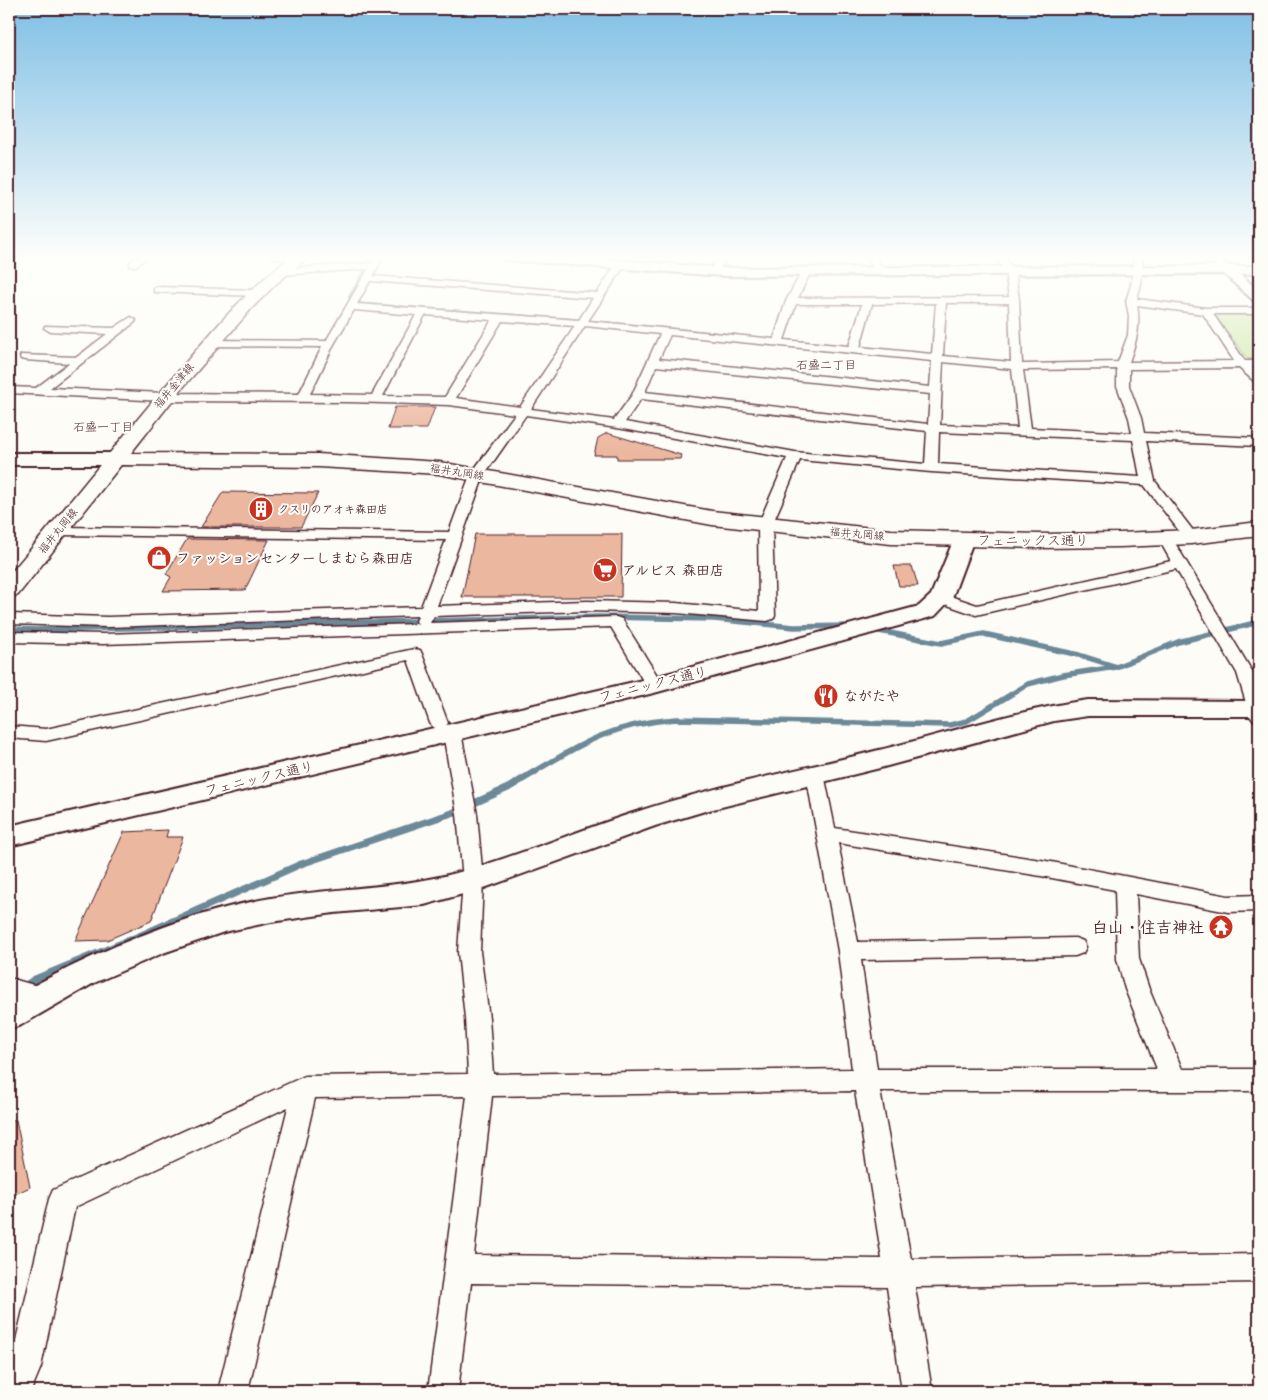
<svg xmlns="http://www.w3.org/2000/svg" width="1268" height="1400" viewBox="0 0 1268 1400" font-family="'Shantell Sans','Klee One',sans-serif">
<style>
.green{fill:#c9e49b;stroke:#8a8263}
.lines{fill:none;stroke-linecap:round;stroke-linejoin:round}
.stream-far2{stroke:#6c8998;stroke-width:3}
.stream-far1{stroke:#6c8998;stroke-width:5.5}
.stream{stroke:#6c8998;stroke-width:7}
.building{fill:#ecb79f;stroke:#4a1f2b}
.street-casing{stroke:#4a1f2b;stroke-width:3}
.secondary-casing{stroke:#4a1f2b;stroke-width:4}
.primary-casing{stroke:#4a1f2b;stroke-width:3}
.street{fill:#fdfcf7;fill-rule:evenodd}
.secondary{fill:#fdfcf7;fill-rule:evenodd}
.primary{fill:#fdfcf7;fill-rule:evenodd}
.labels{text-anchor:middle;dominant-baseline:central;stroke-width:4;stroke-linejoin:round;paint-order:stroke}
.far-street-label{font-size:11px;fill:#4a1f2b;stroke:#fdfcf7}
.far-poi-label{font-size:11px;font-weight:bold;fill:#4a1f2b;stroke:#fdfcf7;text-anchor:start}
.far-neighbourhood-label{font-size:12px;fill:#4a1f2b;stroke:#fdfcf7}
.street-label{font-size:14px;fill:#4a1f2b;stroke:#fdfcf7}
.poi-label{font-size:14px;font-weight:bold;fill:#4a1f2b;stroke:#fdfcf7;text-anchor:start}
.near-poi-label{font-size:16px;font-weight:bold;fill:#4a1f2b;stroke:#fdfcf7;text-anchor:end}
</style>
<rect width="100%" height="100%" fill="#fdfcf7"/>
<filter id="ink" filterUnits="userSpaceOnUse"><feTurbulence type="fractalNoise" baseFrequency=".02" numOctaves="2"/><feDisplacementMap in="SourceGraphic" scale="10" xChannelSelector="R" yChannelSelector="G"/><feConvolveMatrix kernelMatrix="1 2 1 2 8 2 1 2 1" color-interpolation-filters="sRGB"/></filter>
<g filter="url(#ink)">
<path class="green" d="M1213,313H1259V359H1248Z"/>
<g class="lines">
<path class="stream-far2" d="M358,256L372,260L349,297L362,304L568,319L736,335"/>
<path class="stream-far1" d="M9,629L36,630L599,617L714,619L794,627L850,626
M874,630L941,643L984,634L1079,655L1114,666
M534,772C586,741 614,724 676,719L950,725L967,721L1028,684L1063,675L1116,667L1178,642L1259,622"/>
<path class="stream" d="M23,987L35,979L139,936L301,864L452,813L508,788L536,771"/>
</g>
<path class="building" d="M395,407H435L427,429H388Z
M607,433L681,455L680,459H617V455H594L598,438Z
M223,492L318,493L301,527H201Z
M475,534H622L621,597H462Z
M187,539H189L269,540L245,590L163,591L171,577L166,574Z
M894,566H912L918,586H899Z
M168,830L166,837H183L151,921L107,940L75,941L124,832Z
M9,1120H16L30,1187L9,1197Z"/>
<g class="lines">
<defs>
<path id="street" d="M138,256H148L136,266H130V262Z
M271,256H305L306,257C299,262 278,261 271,256Z
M375,256H384L373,276L597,293L617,263L620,262L625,265L588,321L774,339L786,301L802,271L805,270L810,273L798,298L1009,297L1005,272L995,256H1004L1015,272L1019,300L1022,364H1024L1118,362L1128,335L1129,316L1126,301L1131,285L1134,256H1143L1141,285L1137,299L1206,308H1259V314H1213L1245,361H1259V367H1252L1259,374V383L1255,382L1239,368L1129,369V386L1141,418L1144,433L1259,438V446L1146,441L1155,481L1198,537L1196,540H1186L1144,485L931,472L800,460L772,525L775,616L773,619L767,621L676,613L587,611L434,616L430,623L616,617L622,619L663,685L660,689L654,690L648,689L611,627L103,644L9,642V632L103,634L418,624L416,621L418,616L108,627L9,624V614L108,617L421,607L446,540L59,535L54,534L52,531L54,528L59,527L449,532L470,475L515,414L449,405L349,402L164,401L9,393V387L36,388L69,363L25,360L21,359L20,357L21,355L77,357L107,334L49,331L44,328L45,326L114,328L131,317L136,320L135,322L50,388L164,393L299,394L322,347L211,346L206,343L211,340L326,341L368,269L281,275L276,272L281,269L371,263ZM370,281L593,298L579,320L357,304ZM936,303L932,354L860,347L872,304ZM946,303H1009L1011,362L943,356ZM796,304H862L849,346L784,340ZM1137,305L1203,314L1234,361L1129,362C1136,342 1141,326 1137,305ZM354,310L416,315L372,395L310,394L334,344ZM425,315L492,320L445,397L383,396ZM502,321L575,326L520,407L456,398ZM585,326L660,334L632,395L614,420L531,409ZM670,335L932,361L930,387L659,359ZM943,362L1012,369L1018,428L940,425ZM656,366L930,394L928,424L645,392ZM1117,369V386L1129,418L1132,433L1031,428L1023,370ZM641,399L927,431L925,464L795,452L625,422ZM526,415L617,428L787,458L758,525L759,611L676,603L587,601L437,606L484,475ZM939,432L1133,440L1140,477L938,464Z
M718,256H727L718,273H712L710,271Z
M866,256H875L885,273L883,275H877Z
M157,287L256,290L261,293L256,296L154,292V288Z
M1165,534L1170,535L1172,538L1253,673L1259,690V722L1253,720L1250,716L1237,673L1176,569L976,615L936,601L933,598L936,595L941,593L977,605L1171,561L1158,538L1160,535Z
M414,649L420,650L422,654L448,723L445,727L439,729L433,727L430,723L408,660L46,741L9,738V726L46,729Z
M452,727L458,729L461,733L477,814L483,880L480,952L489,1018L493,1074L852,1069L838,951L806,774L808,769L815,768L822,769L824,774L835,828L1041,860L1228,896L1259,895V911L1228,912L1136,894L1139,959L1149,989L1182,1069H1259V1091H880L911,1259L1259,1254V1282L915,1287L932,1391H902L887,1287L471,1283L458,1391H428L467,1096L315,1098L248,1391H218L288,1107L75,1207L41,1367L31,1391H9V1370L49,1199L53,1190L305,1076L468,1074L465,1018L458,952L463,880L457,814L443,733L446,729ZM838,843L1041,876L1115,890L1117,959L1125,989L1157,1069H877L861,960L1075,956L1083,953L1086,947L1083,941L1075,938L858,942ZM855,1091L882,1259L474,1255L492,1096Z
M9,978L48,989L52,996L48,1003L40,1006L9,996Z"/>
<path id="secondary" d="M498,256H560L723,268L1215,266L1216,262L1221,261L1230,266H1259V274H1240L1259,291V302L1254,301L1224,274L723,276L504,260Z
M9,453H115L122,455L124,459L122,463L115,465H9Z
M964,533L971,535L974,539L952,598L935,616L654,693L9,846V826L651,678L919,606L931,595L954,539L957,535Z
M1088,700L1256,701L1259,702V716H1088L1054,721L880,768L705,811L655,826L484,888L424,905L334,913L271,922L224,932L163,953L94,983L21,1025L9,1029V999C91,954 178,914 271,898C336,887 404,889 467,870C523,854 577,831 633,813C713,786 797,771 879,750C949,733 1017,710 1088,700Z"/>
<path id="primary" d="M293,256H310L278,282L252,308L179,392L131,453L318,454L439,462L712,511L891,530L1039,534L1120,533L1191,530L1259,522V536L1191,544L1120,547L1039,548L891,544L712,525L439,474L318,467L121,465L18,595L9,597V575C67,507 122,436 181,368C215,328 249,287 293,256Z"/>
</defs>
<use href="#street" class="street-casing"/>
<use href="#secondary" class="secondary-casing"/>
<use href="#primary" class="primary-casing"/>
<use href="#street" class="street"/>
<use href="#secondary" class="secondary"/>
<use href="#primary" class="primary"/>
</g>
</g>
<linearGradient id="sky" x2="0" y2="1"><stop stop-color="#7fbfe5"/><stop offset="0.57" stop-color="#fefefb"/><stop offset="1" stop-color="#fefefb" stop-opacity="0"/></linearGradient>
<rect width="1268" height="452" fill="url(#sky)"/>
<defs>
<symbol id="building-disc" viewBox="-11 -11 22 22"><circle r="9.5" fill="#c8321e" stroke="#fdfcf7"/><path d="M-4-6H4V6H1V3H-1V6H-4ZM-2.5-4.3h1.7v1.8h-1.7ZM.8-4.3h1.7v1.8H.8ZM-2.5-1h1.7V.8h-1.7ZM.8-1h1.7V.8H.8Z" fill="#fff"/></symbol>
<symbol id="shop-disc" viewBox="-11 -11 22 22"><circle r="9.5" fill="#c8321e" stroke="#fdfcf7"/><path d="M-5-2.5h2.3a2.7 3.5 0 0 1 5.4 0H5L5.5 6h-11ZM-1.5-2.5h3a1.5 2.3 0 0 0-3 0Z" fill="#fff"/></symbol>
<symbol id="supermarket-disc" viewBox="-11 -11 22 22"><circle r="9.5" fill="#c8321e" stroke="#fdfcf7"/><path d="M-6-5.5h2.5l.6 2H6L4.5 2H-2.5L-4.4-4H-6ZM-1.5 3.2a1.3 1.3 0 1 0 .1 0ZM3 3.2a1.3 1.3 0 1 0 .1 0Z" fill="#fff"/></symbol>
<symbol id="restaurant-disc" viewBox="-11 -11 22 22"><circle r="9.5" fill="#c8321e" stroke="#fdfcf7"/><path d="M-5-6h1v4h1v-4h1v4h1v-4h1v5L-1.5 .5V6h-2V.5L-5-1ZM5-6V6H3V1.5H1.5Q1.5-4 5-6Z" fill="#fff"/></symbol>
<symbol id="temple-disc" viewBox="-11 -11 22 22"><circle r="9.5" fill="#c8321e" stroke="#fdfcf7"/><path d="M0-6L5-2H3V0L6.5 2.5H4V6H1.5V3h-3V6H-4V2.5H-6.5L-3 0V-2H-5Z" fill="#fff"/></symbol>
</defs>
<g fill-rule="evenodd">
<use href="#building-disc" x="247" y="495" width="28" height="28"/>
<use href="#shop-disc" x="145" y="544" width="28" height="28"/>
<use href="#supermarket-disc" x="591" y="556" width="28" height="28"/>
<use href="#restaurant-disc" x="812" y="682" width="28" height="28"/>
<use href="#temple-disc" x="1207" y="913" width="28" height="28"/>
</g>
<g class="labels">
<g class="far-street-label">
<text transform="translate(174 386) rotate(-50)">福井金津線</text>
<text transform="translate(457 472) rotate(9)">福井丸岡線</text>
<text transform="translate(58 531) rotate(-51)">福井丸岡線</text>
<text transform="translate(857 534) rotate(5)">福井丸岡線</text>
</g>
<g class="far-poi-label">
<text x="278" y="509">クスリのアオキ森田店</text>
</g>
<g class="far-neighbourhood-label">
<text x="826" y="365">石盛二丁目</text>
<text x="103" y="427">石盛一丁目</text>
</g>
<g class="street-label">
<text x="1033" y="540">フェニックス通り</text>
<text transform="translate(653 684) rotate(-14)">フェニックス通り</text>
<text transform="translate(259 778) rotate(-13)">フェニックス通り</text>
</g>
<g class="poi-label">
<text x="176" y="558">ファッションセンターしまむら森田店</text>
<text x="622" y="570">アルビス 森田店</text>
<text x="844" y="696">ながたや</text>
</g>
<g class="near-poi-label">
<text x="1204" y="927">白山・住吉神社</text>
</g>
</g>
<rect width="1268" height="1400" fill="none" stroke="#fdfcf7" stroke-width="30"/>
<rect x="15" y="15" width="1238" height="1370" fill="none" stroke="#4a1f2b" stroke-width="2" filter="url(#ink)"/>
</svg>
